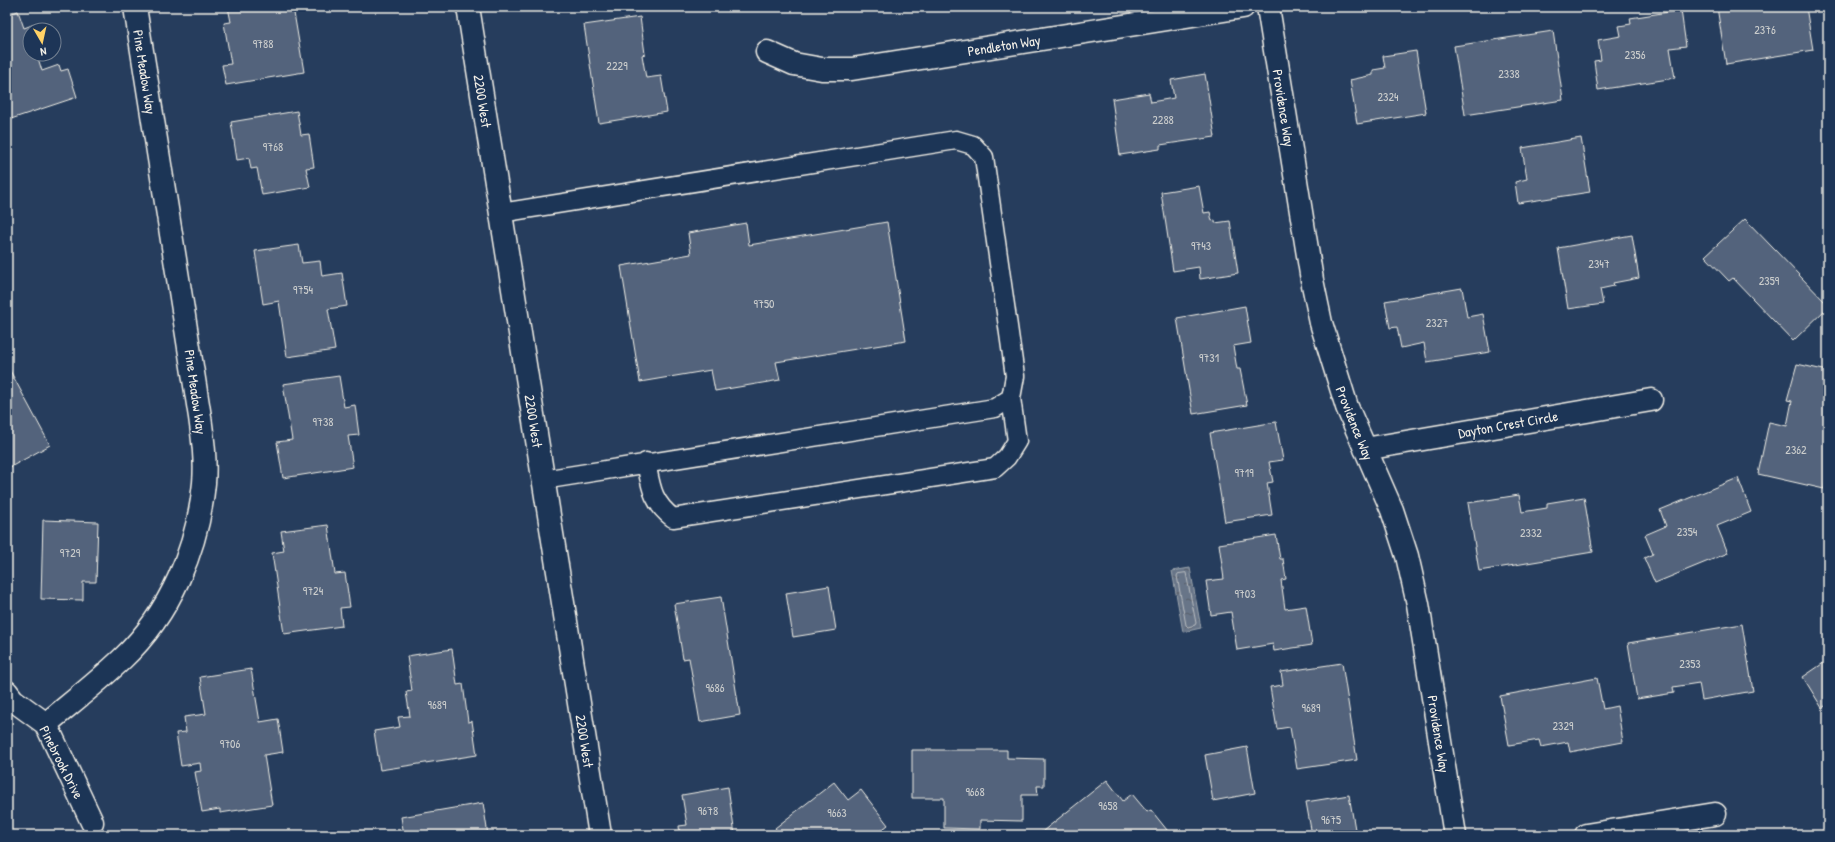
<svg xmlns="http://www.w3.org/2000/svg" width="1835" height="842" viewBox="0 0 1835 842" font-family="'Patrick Hand',sans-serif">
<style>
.water{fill:url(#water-ripples);stroke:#9fa7ae}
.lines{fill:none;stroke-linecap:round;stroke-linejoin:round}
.shore{stroke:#bcbfc2;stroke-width:1}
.building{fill:#52647b;stroke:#f4f1e8}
.lane-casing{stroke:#f4f1e8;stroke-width:21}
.street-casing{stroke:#f4f1e8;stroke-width:25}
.secondary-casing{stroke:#f4f1e8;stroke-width:25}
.lane{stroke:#1d3557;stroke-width:18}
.street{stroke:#1d3557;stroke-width:22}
.secondary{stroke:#1d3557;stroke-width:22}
.labels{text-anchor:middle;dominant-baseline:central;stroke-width:3;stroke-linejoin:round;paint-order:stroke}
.number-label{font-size:12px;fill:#cccecd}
.street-label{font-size:14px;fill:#f4f1e8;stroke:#1d3557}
</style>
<defs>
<pattern id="water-ripples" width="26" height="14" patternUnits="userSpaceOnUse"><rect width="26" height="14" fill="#677588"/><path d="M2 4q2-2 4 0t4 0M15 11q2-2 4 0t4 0" fill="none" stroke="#585e67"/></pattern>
</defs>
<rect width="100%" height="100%" fill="#263d5d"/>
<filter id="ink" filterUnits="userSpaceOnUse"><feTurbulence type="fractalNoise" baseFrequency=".025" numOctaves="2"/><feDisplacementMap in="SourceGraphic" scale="8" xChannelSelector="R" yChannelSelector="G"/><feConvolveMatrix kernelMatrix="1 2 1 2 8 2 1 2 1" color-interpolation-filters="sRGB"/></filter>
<g filter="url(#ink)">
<path class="water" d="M1190,568L1201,628L1183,632L1172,571Z"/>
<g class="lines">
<path class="shore" d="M1186,573L1196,623L1195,625L1188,627L1186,625L1177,576L1178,574Z"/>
</g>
<path class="building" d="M228,7H293L304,72L226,85L222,65L231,64L224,23L231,22Z
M1717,7H1806L1813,50L1726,64Z
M1681,10L1686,46L1670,48L1675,78L1598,90L1594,61L1601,60L1598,40L1621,36L1619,26L1631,24L1630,18Z
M18,11L24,28L35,24L38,30H30V54H40L41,57L38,58L42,71L59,65L61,71L68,69L77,97L8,120L7,115V15Z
M640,17L645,54L642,55L646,78L661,76L667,112L599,123L584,25Z
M1553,31L1563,100L1465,115L1454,46Z
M1416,51L1426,113L1357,124L1350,80L1373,75V70L1385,68L1383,56Z
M1205,74L1215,137L1160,145V149L1120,155L1112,99L1149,93L1151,102L1174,98L1171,80Z
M297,111L301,135L309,134L314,167L306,168L310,187L262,195L257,168L251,169L249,158L237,160L231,122Z
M1581,138L1590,192L1518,203L1515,182L1527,179L1522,148Z
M1199,186L1204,213L1210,212L1212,221L1215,220V223L1230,221L1238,273L1200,279L1199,267L1173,271L1161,192Z
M1745,219L1828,305V307L1793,341L1733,278L1729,281L1705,256Z
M887,222L906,341L776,362L780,380L715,391L711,370L640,382L621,266L691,254L688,233L746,223L749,245Z
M1632,235L1639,278L1613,283L1614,286L1600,289L1603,304L1568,309L1558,248Z
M299,245L302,263L320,261L322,276L342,273L347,306L328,309L335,350L287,357L279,301L263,304L255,251Z
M1462,288L1467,317L1483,314L1490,352L1427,362L1424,343L1401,348L1397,327L1390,328L1385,301Z
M1245,306L1251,343L1233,346L1237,369H1240L1247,405L1193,414L1177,318Z
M1797,364L1828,371V472L1824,489L1758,474L1769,422L1787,426L1792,401L1787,400Z
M7,365L50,445L7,469Z
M339,376L344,407L355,405L359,435L348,436L353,467L283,478L277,442L292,440L283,384Z
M1276,422L1283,460L1269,462L1273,482L1267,483L1272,515L1225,522L1210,433Z
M1738,478L1751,512L1717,526L1728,553L1655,583L1644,558L1653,554L1645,535L1666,526L1660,510Z
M1519,495L1522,512L1547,508V503L1584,497L1593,552L1479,571L1468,503Z
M43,520L98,522L96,582H83V600L41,599Z
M328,525L335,574L345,573L350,607L340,608L342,626L284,634L272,553L284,551L281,531Z
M1276,535L1280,559H1283L1286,579L1281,580L1285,609L1306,606L1312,645L1274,651L1273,644L1237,650L1231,612L1211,615L1206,581L1224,579L1219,544Z
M829,586L836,630L793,637L786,593Z
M721,597L740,715L700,722L689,658L683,659L674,604Z
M1742,624L1753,691L1702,700L1699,683L1673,687L1674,693L1637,699L1628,643Z
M452,649L457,685L463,684L468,722L472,721L477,755L380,770L374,731L400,727L398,717L410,716L406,692L412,691L407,656Z
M1828,660V704L1822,708L1803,677Z
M1342,663L1357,760L1297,769L1290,727L1277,729L1270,687L1283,685L1281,672Z
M251,669L260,722L278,719L283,752L264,755L272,805L220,813V809L202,812L195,772L201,771L200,763L181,766L176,733L186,732L184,717L206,714L200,677Z
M1597,678L1603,709L1617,706L1623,742L1570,752L1568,742L1541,747L1539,740L1509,745L1500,696Z
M1247,747L1255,793L1213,801L1205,755Z
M912,750H1007V758L1044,759V786H1037L1038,795H1022V821L980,820V829L944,828V798H912Z
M1107,780L1123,801L1132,794L1147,812L1151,810L1171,835H1038Z
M834,782L848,800L861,790L888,825L875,835H780L775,828Z
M728,787L735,835H680L679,826L687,825L682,795Z
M1349,795L1356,835H1312L1306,802Z
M483,803L488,835H404L401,817Z"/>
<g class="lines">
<defs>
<path id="lane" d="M501,213L956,140L973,145L984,157L1015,376L1011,398L995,408L543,480
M646,462C651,487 652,502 673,518L995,468L1007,457L1017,441L1011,398"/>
<path id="street" d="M1268,7L1312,280L1321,323L1347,407L1392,510L1407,556L1418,604L1455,835
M767,52L794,64L822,69H852L1243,7
M1365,449L1651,400
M7,692L13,700L46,724L92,822
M46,724C71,703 98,682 122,659C170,614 198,548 204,483C206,461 203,439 200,417L135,7
M1586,835L1715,814"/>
<path id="secondary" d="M468,7L600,835"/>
</defs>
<use href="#lane" class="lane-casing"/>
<use href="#street" class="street-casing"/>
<use href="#secondary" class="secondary-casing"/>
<use href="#lane" class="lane"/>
<use href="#street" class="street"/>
<use href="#secondary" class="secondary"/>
</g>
</g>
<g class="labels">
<g class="number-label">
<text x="1765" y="29">2376</text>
<text x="263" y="43">9788</text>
<text x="1635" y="54">2356</text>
<text x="617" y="65">2229</text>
<text x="1509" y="73">2338</text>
<text x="1388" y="96">2324</text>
<text x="1163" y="119">2288</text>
<text x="273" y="146">9768</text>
<text x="1201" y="245">9743</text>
<text x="1599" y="263">2347</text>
<text x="1769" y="280">2359</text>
<text x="303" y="289">9754</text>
<text x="764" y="303">9750</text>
<text x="1437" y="322">2327</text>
<text x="1209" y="357">9731</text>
<text x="323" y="421">9738</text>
<text x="1796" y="449">2362</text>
<text x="1244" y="472">9719</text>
<text x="1687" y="531">2354</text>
<text x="1531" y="532">2332</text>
<text x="70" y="552">9729</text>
<text x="313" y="590">9724</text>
<text x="1245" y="593">9703</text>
<text x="1690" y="663">2353</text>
<text x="715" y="687">9686</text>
<text x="437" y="704">9689</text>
<text x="1311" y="707">9689</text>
<text x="1563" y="725">2329</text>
<text x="230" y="743">9706</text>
<text x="975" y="791">9668</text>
<text x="1108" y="805">9658</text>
<text x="708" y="810">9678</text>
<text x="837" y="812">9663</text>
<text x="1331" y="819">9675</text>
</g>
<g class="street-label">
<text transform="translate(1004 45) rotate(-9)">Pendleton Way</text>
<text transform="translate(145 72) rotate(81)">Pine Meadow Way</text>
<text transform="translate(483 101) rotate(81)">2200 West</text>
<text transform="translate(1284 108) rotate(81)">Providence Way</text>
<text transform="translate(196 392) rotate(82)">Pine Meadow Way</text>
<text transform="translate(534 421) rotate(81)">2200 West</text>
<text transform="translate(1355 423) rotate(68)">Providence Way</text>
<text transform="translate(1508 424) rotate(-10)">Dayton Crest Circle</text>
<text transform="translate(1439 734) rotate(81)">Providence Way</text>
<text transform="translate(585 741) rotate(81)">2200 West</text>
<text transform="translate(62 762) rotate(63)">Pinebrook Drive</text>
</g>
</g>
<rect width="1835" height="842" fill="none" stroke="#1d3557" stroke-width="24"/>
<rect x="12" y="12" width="1811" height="818" fill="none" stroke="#f4f1e8" stroke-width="1.5" filter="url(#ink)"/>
<g transform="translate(42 42) rotate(171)"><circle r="19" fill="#1d3557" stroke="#738091"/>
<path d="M0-3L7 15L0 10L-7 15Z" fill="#ffd166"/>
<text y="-6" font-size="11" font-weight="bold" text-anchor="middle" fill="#f4f1e8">N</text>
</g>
</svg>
